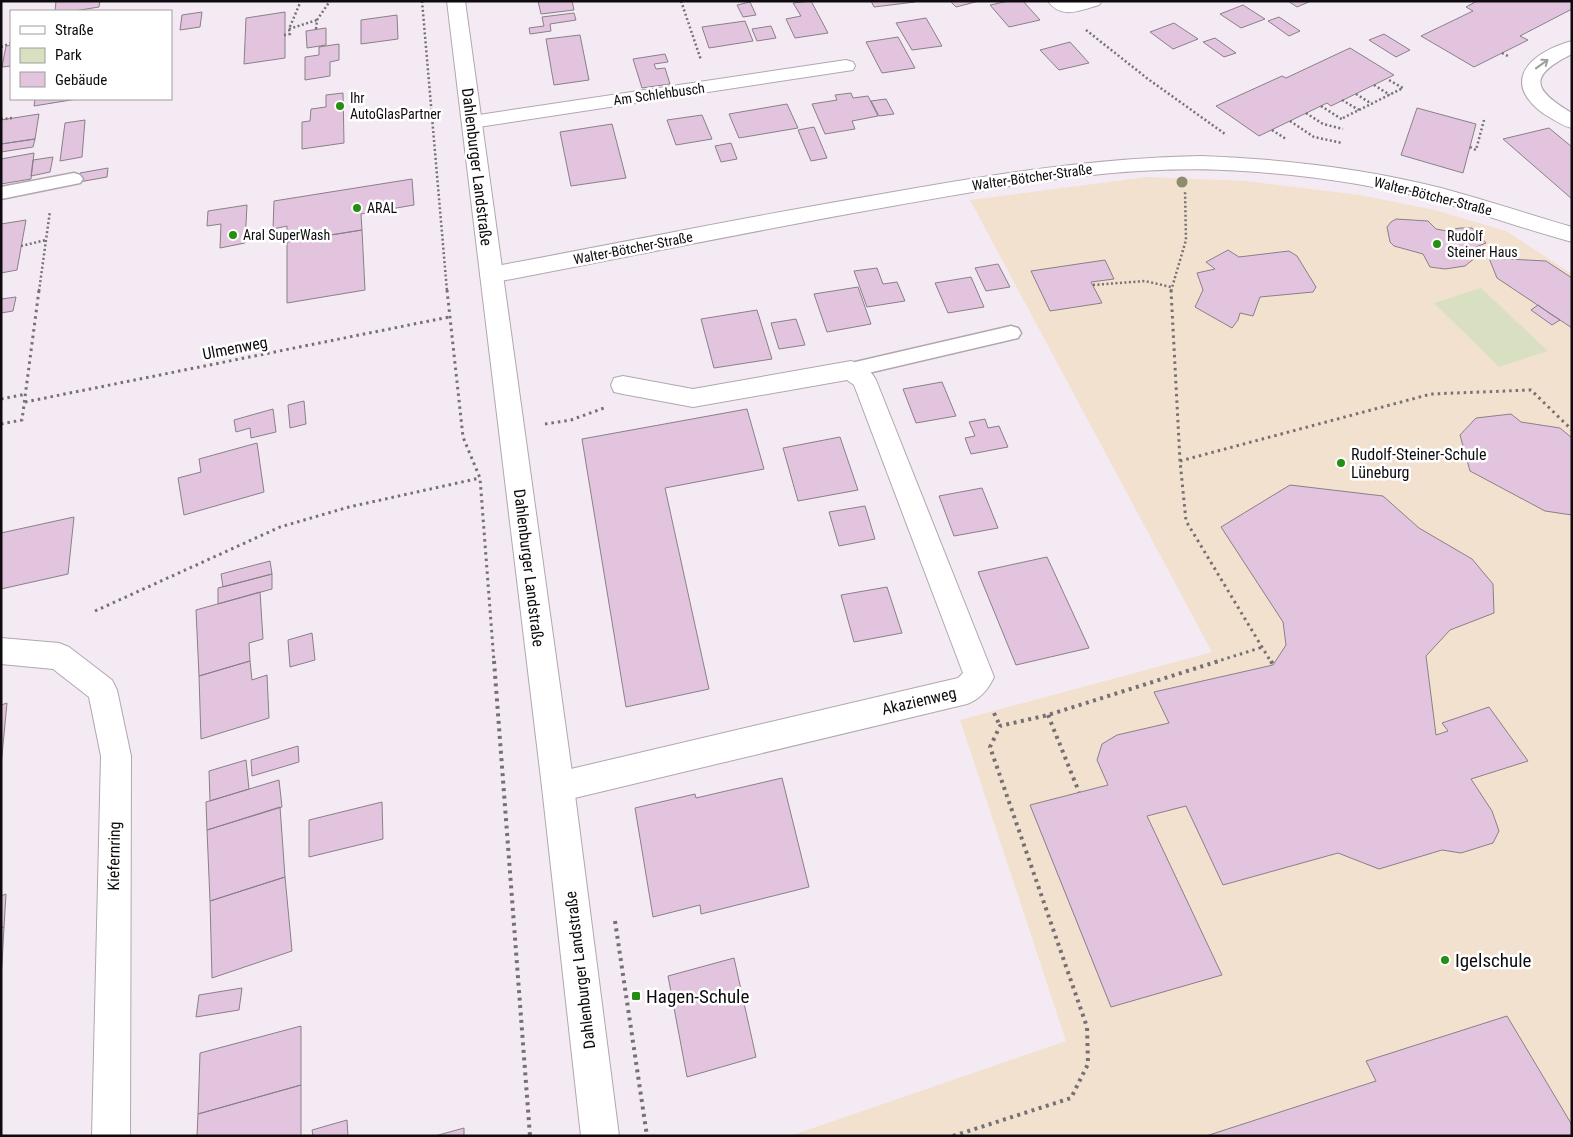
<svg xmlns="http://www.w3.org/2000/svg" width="1573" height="1137" viewBox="0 0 1573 1137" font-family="'Roboto Condensed',sans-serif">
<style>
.education{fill:#f2e1cf}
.green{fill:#d9e0c2}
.building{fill:#e2c4df;stroke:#898087}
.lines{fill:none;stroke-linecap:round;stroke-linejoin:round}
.service-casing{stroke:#b0a7af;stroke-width:3}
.minor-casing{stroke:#b0a7af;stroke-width:2}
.secondary-casing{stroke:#b0a7af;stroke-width:2}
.path-far2{stroke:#767075;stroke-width:2.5;stroke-dasharray:2 2.5;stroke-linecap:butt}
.path-far1{stroke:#767075;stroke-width:3;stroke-dasharray:2.5 4;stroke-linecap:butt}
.path{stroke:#767075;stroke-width:4;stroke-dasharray:3 4.5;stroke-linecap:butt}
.service{fill:#fff;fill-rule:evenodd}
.minor{fill:#fff;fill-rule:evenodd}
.secondary{fill:#fff;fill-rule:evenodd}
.tree{fill:#8d8c6e}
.oneway{stroke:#9f9d9f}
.poi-dot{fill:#248f13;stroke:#fff;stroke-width:2}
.labels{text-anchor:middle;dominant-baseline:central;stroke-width:5;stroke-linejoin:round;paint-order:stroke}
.far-street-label{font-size:14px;fill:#0e0b0e;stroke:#fff}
.far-poi-label{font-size:14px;fill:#0e0b0e;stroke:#fff;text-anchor:start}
.street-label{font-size:16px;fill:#0e0b0e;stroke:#fff}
.poi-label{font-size:16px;fill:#0e0b0e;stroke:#fff;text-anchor:start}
.near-poi-label{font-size:19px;fill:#0e0b0e;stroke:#fff;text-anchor:start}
</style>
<rect width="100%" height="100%" fill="#f4eaf3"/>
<path class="education" d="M1147,177L1246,181L1360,195L1435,210L1506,231L1572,274V1136H790L1066,1041L960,720L1212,652L970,200Z"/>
<path class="green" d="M1481,288L1548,351L1499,367L1434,303Z"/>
<path class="building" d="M56,1H100L99,7L74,11H55Z
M538,1H572L574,10L541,14Z
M811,1L828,33L795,38L786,19L801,16L793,3Z
M871,1H915V2L874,7Z
M950,1H979L956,7Z
M1009,1H1023L1040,20L1009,27L990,5Z
M1288,1H1311L1297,7Z
M1477,1H1569L1572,3V9L1520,36L1528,40L1474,67L1421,36L1473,11L1466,7Z
M750,2L756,15L743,17L737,5Z
M1243,5L1265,19L1241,28L1220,14Z
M202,12L200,27L180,30L182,15Z
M285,12V58L244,64L246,18Z
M574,13L576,20L550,24L551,31L530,34L529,28L544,26L542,17Z
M397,15L398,39L361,44V20Z
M1279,17L1300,31L1289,36L1268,21Z
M926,18L942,46L912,50L896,23Z
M745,21L753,41L709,48L702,27Z
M1174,23L1198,39L1173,49L1150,32Z
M771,26L776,38L757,41L752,29Z
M326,28V45L307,48L306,31Z
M1384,34L1410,50L1396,57L1369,40Z
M580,35L589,80L554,85L546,39Z
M898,37L915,68L882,73L866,42Z
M1215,38L1236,53L1224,57L1203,42Z
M1070,42L1089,63L1059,70L1040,50Z
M339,44V60L330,62V76L305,80V57L319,55V47Z
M11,45V66L2,67L6,46Z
M1350,48L1394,75L1331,106L1327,103L1259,136L1216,106L1282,76L1286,78Z
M665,54L668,62L654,64L656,69L665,68L670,84L642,88L633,59Z
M343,93L344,143L302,149V122L310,121L311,109L326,107V95Z
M851,93L853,98L868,96L878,116L852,121L855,129L825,134L812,104L837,100L835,95Z
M35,99H77L34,106Z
M886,99L894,114L879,116L871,101Z
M787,104L798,128L739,138L729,114Z
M1417,108L1476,124L1463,173L1401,155Z
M39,114L35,139L1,144V120Z
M702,115L712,139L676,145L667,120Z
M85,120L82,157L60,161L65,123Z
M612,124L626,178L571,186L560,132Z
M814,127L827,158L811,161L798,130Z
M1549,128L1572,147V199L1503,139Z
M35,139L33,147L1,152V144Z
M731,143L737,159L721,162L715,146Z
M34,153L31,179L1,184V159Z
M53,157L50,172L31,176L33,160Z
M108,168L107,177L79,182L80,173Z
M412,179L414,205L361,214L362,230L287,242V226L273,229L274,201Z
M247,205L245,243L220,248L221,224L207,226L208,211Z
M1396,219L1428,221L1436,229L1452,232L1455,229L1460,228H1472L1486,243L1476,247L1475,258L1465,266L1445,269L1430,267L1423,254L1394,246L1390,242L1387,227L1391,222Z
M26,220L17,270L1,273V224Z
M362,230L365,290L287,303V242Z
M1228,250L1239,257L1289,251L1297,256L1316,287L1313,292L1260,297L1253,316L1240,313L1238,320L1232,328L1195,307L1203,290L1197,273L1215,269L1206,262Z
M1489,258L1546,261L1572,278V328L1497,278Z
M1105,260L1114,279L1091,282L1102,303L1050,311L1031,271Z
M998,264L1010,287L986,291L975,268Z
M877,268L883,284L897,282L905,301L867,307L854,271Z
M971,277L984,307L948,313L935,283Z
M858,287L871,324L827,332L814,294Z
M16,297L13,311L1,313V299Z
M1538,305L1549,313L1560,320L1552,325L1531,310Z
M757,310L772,359L714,368L701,319Z
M796,319L805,345L779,349L771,323Z
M942,382L956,416L916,423L903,389Z
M304,401L306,424L290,428L288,405Z
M273,409L276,432L251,438L250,428L236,432L234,420Z
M747,409L764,469L665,488L709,689L626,707L582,439Z
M1511,414L1521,422L1560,428L1572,438V515L1545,511L1470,471L1460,435L1476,418Z
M985,419L988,428L999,426L1008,447L971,454L965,438L975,436L969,422Z
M840,437L858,490L798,501L783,448Z
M257,443L264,492L184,515L178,478L201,472L199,459Z
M1290,485L1383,496L1419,528L1472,559L1493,584L1494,613L1450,630L1426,656L1436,735L1448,731L1442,723L1489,707L1528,761L1471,779L1492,811L1499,831L1493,843L1461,853L1442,850L1379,869L1338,853L1223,885L1186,806L1147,816L1222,975L1111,1007L1030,805L1108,785L1097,760L1102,744L1117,735L1169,723L1154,692L1273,665L1286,645L1283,622L1221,527Z
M982,488L998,528L954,536L939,496Z
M865,506L875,539L839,546L829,512Z
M74,517L68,574L1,589V533Z
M1047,557L1089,648L1016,665L978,572Z
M270,561L272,574L223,587L221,574Z
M272,574V589L218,604V588Z
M887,587L902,633L854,642L841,595Z
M260,592L263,639L249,643L250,661L199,676L196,610Z
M312,633L315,660L290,667L288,640Z
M250,661L252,680L267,675L269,718L201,739L199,676Z
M7,703L1,766V705Z
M298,746L299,762L252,776L251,760Z
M246,760L249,789L210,801L209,771Z
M782,778L809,887L701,914L700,905L653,917L635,808L695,794L696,798Z
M279,780L282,807L207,830L206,802Z
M382,802L383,839L309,857V820Z
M280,807L285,877L210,901L207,830Z
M285,877L292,951L212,978L210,901Z
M6,894L4,927L1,928V896Z
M4,927L2,964L1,974V928Z
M734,958L756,1057L687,1077L668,976Z
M242,988L239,1010L196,1017L199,995Z
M1507,1016L1572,1125V1136H1206L1376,1081L1366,1061Z
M301,1026V1085L198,1114L200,1053Z
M301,1085V1136H197L198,1114Z
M347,1120L348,1136H313L312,1130Z
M464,1128V1136H435Z"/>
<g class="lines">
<defs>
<path id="service" d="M74,173L80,175L83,179L80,183L1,199V187Z
M1011,326L1018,328L1021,333L1018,338L851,377L844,375L841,370L844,365L851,363Z"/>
<path id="minor" d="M1048,1H1102L1099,5C1081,10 1061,20 1048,1Z
M1572,41V54C1527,76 1533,90 1572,113V128C1562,126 1553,119 1544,114C1499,81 1531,52 1572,41Z
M846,60L853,62L855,66L853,70L472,128L465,126L462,122L465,118L472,116Z
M1201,156C1282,159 1363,168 1441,188C1485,200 1528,214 1572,227V242C1527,230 1484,214 1440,202C1376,185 1309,175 1243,171C1127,163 1012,185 898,205C762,229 627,257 491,283L483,281L480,275L483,269L491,267C621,243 751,216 882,194C988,175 1093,158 1201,156Z
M851,361C862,364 871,370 876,380L994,677C988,690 980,699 967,704L558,802L547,798L542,787L547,776L558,772L958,678L963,673L854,385L847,380L693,407L623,394L614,392L611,385L614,378L623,376L693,389Z
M1,638L59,643L69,647L112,680L117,690L131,756L130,1136H92L101,756L89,697L53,669L1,664Z"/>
<path id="secondary" d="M447,1H465L574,787L619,1136H581L542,787Z"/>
</defs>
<use href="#service" class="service-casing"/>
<use href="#minor" class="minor-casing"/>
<use href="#secondary" class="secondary-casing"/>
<path class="path-far2" d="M422,1L447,291
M681,1L701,60
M289,29L317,20
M316,29L317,20L330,1
M1086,30L1148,79L1225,134
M284,35L290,34L289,29L300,3
M1,47L11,43
M1502,53L1510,57
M1374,85L1390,95
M1356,94L1372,104
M1342,100L1359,110
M1321,106L1343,120
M1306,113L1323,124L1343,129
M1343,118L1403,88L1387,79
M1,119L13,118
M1290,121L1314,137L1342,143
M1272,130L1286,139
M1470,147L1476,150L1484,120
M318,237L319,235
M21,246L46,240
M1093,285L1145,281L1171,287
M39,291L50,211
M1171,291L1186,240L1185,190"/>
<path class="path-far1" d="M447,290L463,437L480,478L494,662
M1171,290L1180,461L1186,521L1271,662
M1,399L26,394
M25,402L449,317
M1,424L22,420L39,290
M545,424L571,420L604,408
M1180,461L1431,394L1531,390L1572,430
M95,611L280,527L349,507L480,478
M1215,662L1263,647"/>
<path class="path" d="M494,661L530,1136
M1271,661L1273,665
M994,713L1000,726
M1048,715L1079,792
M615,921L647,1136
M953,1136L1071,1098L1088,1064L1087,1027L990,747L1000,726L1048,715L1219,661"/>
<use href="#service" class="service"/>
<use href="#minor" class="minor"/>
<use href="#secondary" class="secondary"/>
</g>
<circle class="tree" cx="1182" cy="182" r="5.5"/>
<defs><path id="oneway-shaft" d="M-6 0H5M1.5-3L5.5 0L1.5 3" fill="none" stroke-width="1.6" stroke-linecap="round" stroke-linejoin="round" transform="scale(1.25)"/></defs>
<use class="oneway" href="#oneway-shaft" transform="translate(1542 64) rotate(-36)"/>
<g class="poi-dot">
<circle cx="340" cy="106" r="5"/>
<circle cx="357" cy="208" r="5"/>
<circle cx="233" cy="235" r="5"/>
<circle cx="1437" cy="244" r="5"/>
<circle cx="1341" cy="463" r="5"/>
<circle cx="1445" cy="960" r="5"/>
<rect x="631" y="991" width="10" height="10" rx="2.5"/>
</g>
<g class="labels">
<g class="far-street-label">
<text transform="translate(659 94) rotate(-8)">Am Schlehbusch</text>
<text transform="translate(1032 177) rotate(-8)">Walter-Bötcher-Straße</text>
<text transform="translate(1433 196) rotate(14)">Walter-Bötcher-Straße</text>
<text transform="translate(633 248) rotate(-11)">Walter-Bötcher-Straße</text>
</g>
<g class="far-poi-label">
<text x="350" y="98">Ihr<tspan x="350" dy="16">AutoGlasPartner</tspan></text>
<text x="367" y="208">ARAL</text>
<text x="243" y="235">Aral SuperWash</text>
<text x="1447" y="236">Rudolf<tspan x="1447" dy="16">Steiner Haus</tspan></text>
</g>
<g class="street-label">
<text transform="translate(477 167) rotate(83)">Dahlenburger Landstraße</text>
<text transform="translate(235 348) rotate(-11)">Ulmenweg</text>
<text transform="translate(529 568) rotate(83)">Dahlenburger Landstraße</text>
<text transform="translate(919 701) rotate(-13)">Akazienweg</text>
<text transform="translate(114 856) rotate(-89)">Kiefernring</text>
<text transform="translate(580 970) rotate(-97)">Dahlenburger Landstraße</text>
</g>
<g class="poi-label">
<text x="1351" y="454">Rudolf-Steiner-Schule<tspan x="1351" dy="18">Lüneburg</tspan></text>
</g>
<g class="near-poi-label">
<text x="1455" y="960">Igelschule</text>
<text x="646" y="996">Hagen-Schule</text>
</g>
</g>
<rect width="1573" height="1137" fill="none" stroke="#0e0b0e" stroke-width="5"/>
<rect x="10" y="10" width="162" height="90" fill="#ffffff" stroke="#9f9d9f"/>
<rect x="20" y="26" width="25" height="8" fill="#ffffff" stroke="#9f9d9f"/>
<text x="55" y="35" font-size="15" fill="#0e0b0e">Straße</text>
<rect x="20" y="48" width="25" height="15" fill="#d9e0c2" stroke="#9f9d9f"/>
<text x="55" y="60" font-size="15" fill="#0e0b0e">Park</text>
<rect x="20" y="72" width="25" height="15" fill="#e2c4df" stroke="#9f9d9f"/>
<text x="55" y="85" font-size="15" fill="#0e0b0e">Gebäude</text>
</svg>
